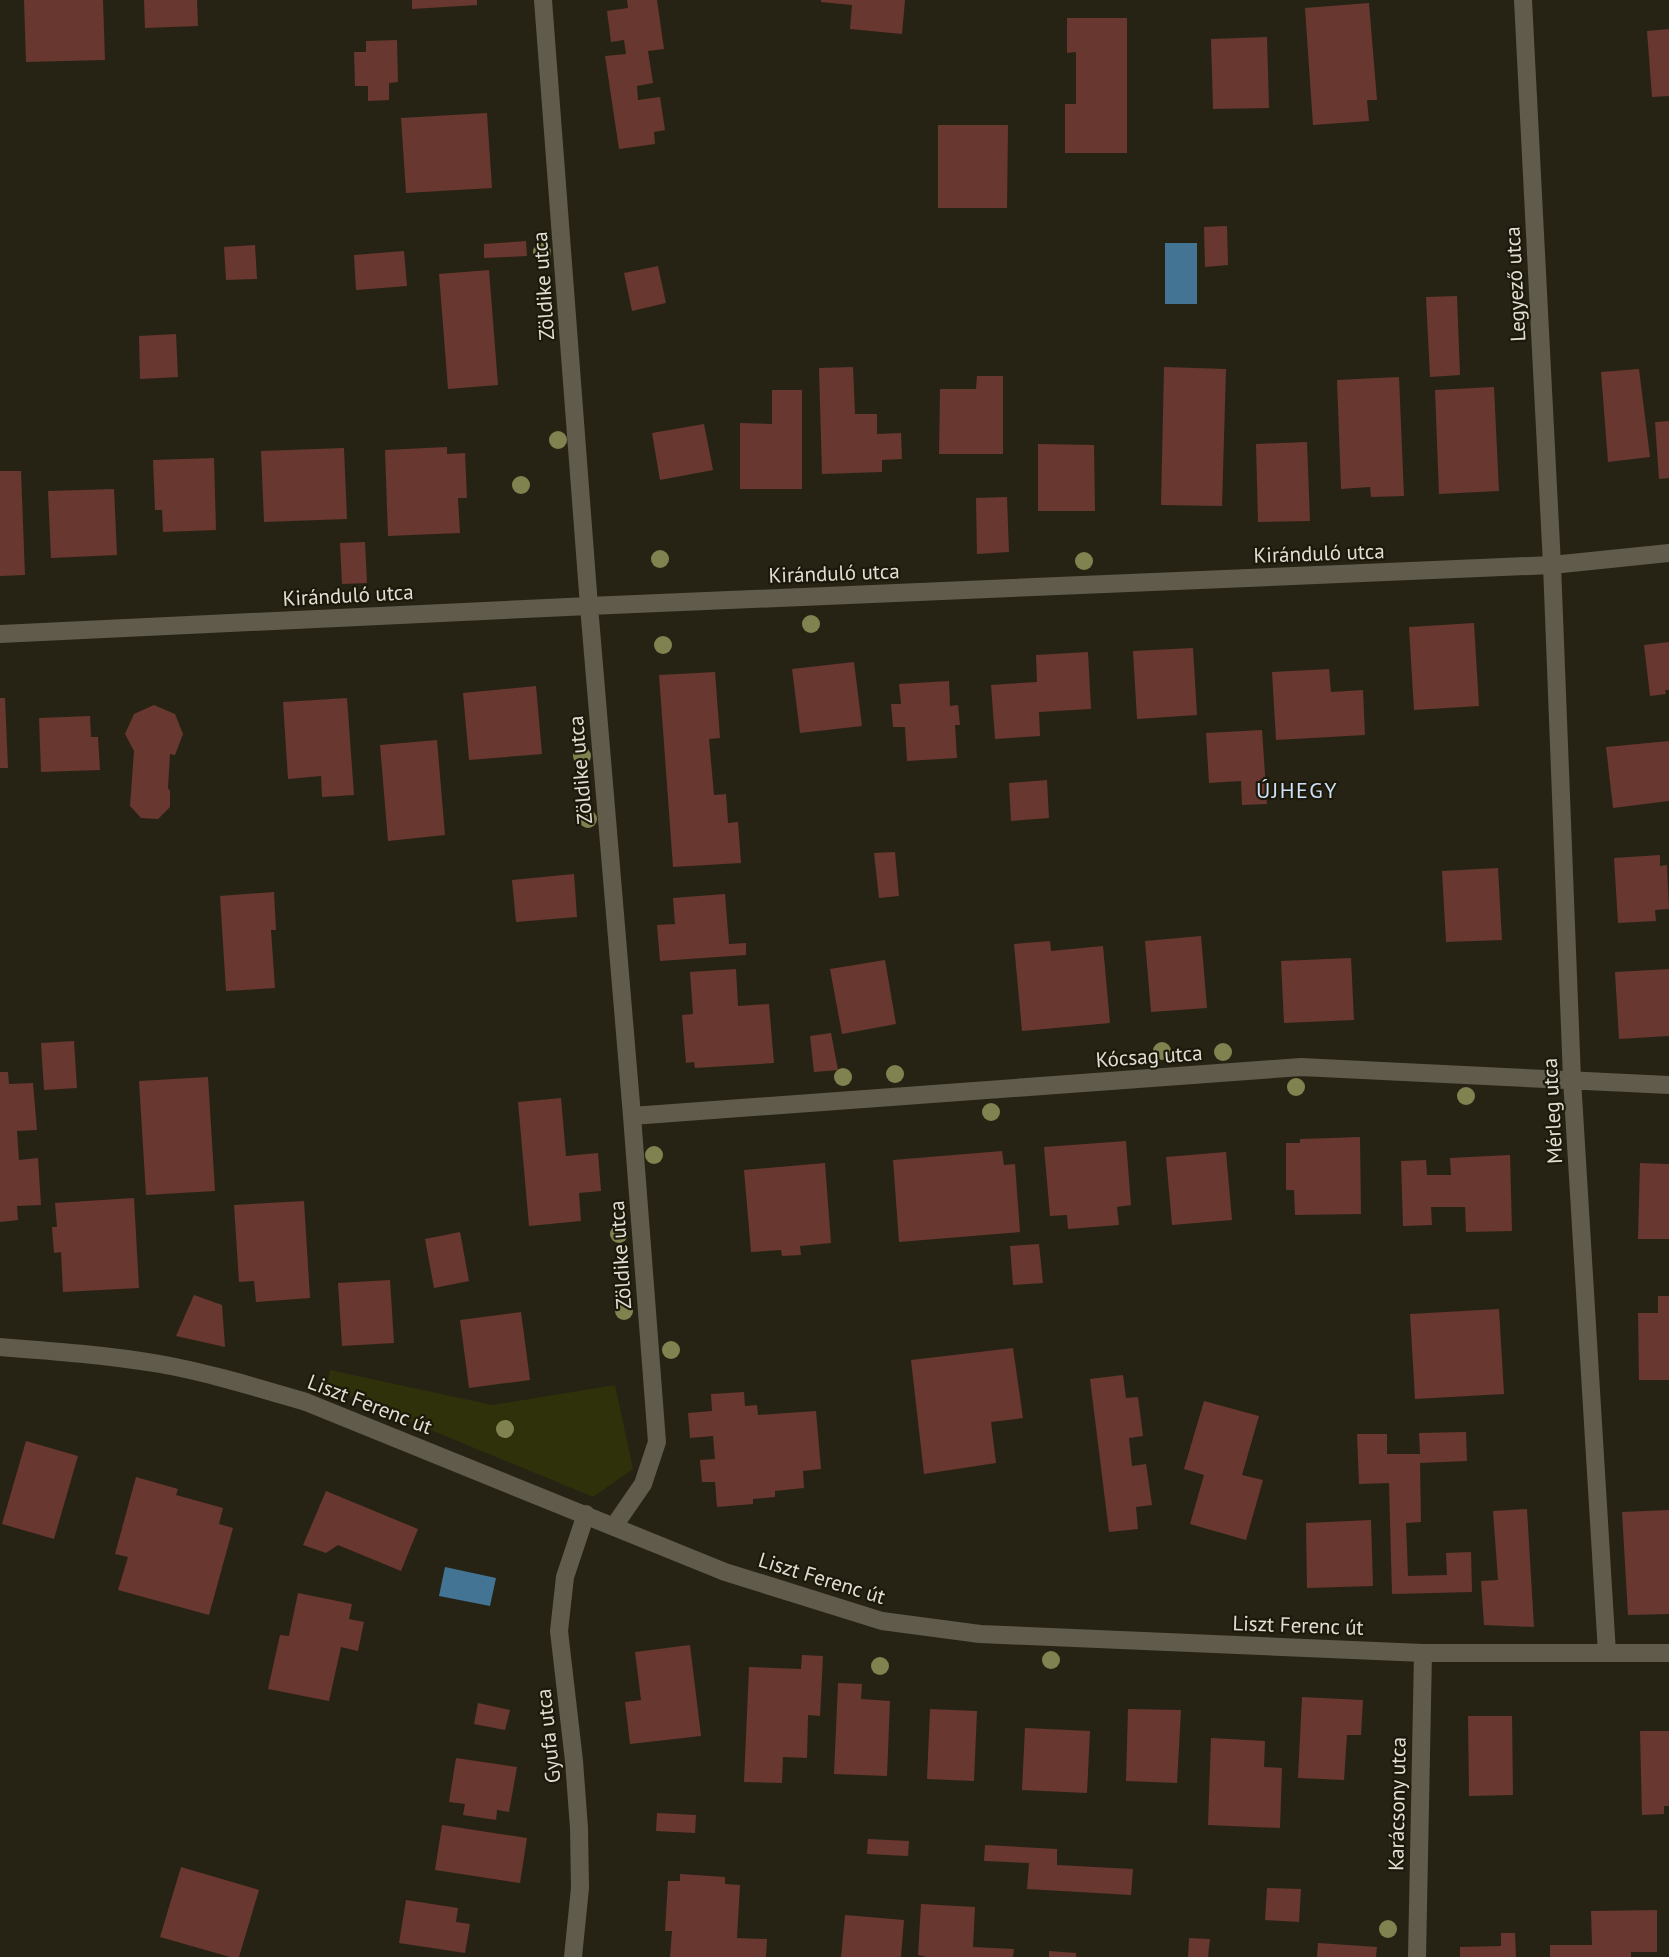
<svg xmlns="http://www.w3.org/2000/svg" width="1669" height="1957" viewBox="0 0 1669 1957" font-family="'PT Sans',sans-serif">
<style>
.green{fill:#2e3109}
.water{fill:#437493}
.building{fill:#68372f}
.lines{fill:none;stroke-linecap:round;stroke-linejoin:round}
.minor{stroke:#605b4a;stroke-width:18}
.tree{fill:#808350}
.labels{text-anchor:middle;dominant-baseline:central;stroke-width:4.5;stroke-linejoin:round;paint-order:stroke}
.street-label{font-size:21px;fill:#e1dfd5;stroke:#1d190a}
.neighbourhood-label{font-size:22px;letter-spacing:1.5px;fill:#cce0f8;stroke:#1d190a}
</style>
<rect width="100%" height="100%" fill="#272314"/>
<path class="green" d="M330,1370L492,1405L615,1385L633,1469L593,1497L327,1387Z"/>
<path class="water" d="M1165,243H1197V304H1165Z
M445,1567L496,1578L490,1606L439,1596Z"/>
<path class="building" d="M24,0H103L105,60L26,62Z
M144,0H197L198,26L145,28Z
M412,0H477V5L412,9Z
M627,0H657L664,49L648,51L653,83L637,86L638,100L660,97L665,130L654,132L655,144L619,149L605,56L626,54L624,40L611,42L607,11L628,8Z
M821,0H905L902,34L850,29L852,5L821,2Z
M1369,3L1377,100H1367L1369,121L1313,125L1305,8Z
M1067,18H1127V153H1065V104H1076V52L1067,53Z
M1669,29V96L1652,97L1647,31Z
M1267,37L1269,108L1213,109L1211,39Z
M397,40L398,82L389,83V100L368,101V86H355L354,52H366V41Z
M487,113L492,188L406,193L401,118Z
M938,125H1008L1007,208H938Z
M1227,226L1228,265L1205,267L1204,227Z
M526,241L527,256L484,258V244Z
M255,245L257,279L226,280L224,247Z
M404,251L407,286L356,290L354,255Z
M658,266L666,303L632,311L624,273Z
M489,270L498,385L448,389L439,274Z
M1457,296L1460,375L1430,377L1426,297Z
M176,334L178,377L140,379L139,336Z
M853,367L855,414H877V434L901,433L902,459L882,460V472L822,474L819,368Z
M1164,367L1226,369L1222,506L1161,505Z
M1639,369L1650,457L1608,462L1601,372Z
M977,376H1003V454H939L940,389H976Z
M1399,377L1404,496L1371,497L1370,487L1341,489L1337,380Z
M1494,387L1499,491L1439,494L1435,390Z
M772,390H802V489H740V423L772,424Z
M1669,421V478L1659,479L1655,422Z
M704,424L713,470L660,480L652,433Z
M1307,442L1310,521L1258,522L1256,444Z
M1038,444L1094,445L1095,511H1038Z
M447,447V454L465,453L467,498H458L460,533L388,536L385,450Z
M344,448L347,519L264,522L261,451Z
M214,458L216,530L163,532L162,510H155L153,460Z
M0,471H21L25,575L0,576Z
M114,489L117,555L51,558L48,491Z
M1007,497L1009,552L977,554L976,498Z
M365,542L367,583L342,584L340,543Z
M1474,623L1479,706L1414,710L1409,627Z
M1669,642V690H1665L1666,694L1650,696L1644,645Z
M1193,648L1197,715L1137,719L1133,651Z
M1088,652L1091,709L1039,712L1040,736L995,739L991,685L1037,682L1036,655Z
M854,662L862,726L800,733L792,669Z
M1329,669L1331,692L1363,690L1365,735L1276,740L1272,672Z
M715,672L720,738L709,739L714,795L726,794L728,823L738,822L741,863L673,867L659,675Z
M949,681L950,706L958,705L960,725H955L957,758L907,761L905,727H893L891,704H901L899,684Z
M536,686L542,754L469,760L463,693Z
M0,698H5L8,768H0Z
M347,698L354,795L322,797L321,776L288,779L283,702Z
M154,705L175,714L183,734L175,755L170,754L168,788L170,791V807L158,819L141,818L130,806L134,751L125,734L134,714Z
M90,716L91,737H98L100,770L41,772L39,718Z
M1262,730L1267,804L1242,805L1241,781L1209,783L1206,733Z
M437,740L445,835L388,841L380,745Z
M1669,741V801L1613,808L1606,747Z
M1047,780L1049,818L1011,821L1009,783Z
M895,852L899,896L879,898L874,853Z
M1660,855V866L1667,865L1669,909L1655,910L1656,921L1618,923L1614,858Z
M1498,868L1502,940L1446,942L1442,871Z
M574,874L577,917L516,922L512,880Z
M274,892L276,930H271L275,988L226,991L220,896Z
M725,894L729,944L746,943V955L660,961L657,925L675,924L673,898Z
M1201,936L1207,1008L1151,1012L1145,941Z
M1050,941L1051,951L1103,946L1110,1023L1022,1031L1014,944Z
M1351,958L1354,1020L1284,1023L1281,961Z
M885,960L896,1024L842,1034L830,969Z
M736,969L738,1006L769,1004L774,1063L695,1068L694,1062L686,1063L682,1015L693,1014L690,972Z
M1669,969V1036L1619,1039L1615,972Z
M831,1033L838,1070L814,1072L810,1036Z
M74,1041L77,1088L44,1090L41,1043Z
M0,1072H8L9,1084L33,1083L37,1130L17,1131L19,1160L38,1158L41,1205L17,1206L18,1220L0,1222Z
M208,1077L215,1191L146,1195L139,1081Z
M561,1098L566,1156L598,1153L601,1191L579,1193L581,1221L529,1226L518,1102Z
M1360,1137L1361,1214L1295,1215L1294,1190H1286V1143H1300V1139Z
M1126,1141L1131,1205L1117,1207L1119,1225L1068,1229L1067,1215L1050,1216L1044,1147Z
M1002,1151L1004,1165L1015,1164L1020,1232L899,1242L893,1160Z
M1226,1152L1232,1220L1172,1225L1166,1157Z
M1510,1155L1512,1231L1466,1232L1465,1207H1431L1432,1225L1403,1226L1401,1161L1426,1160L1427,1175H1451L1450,1158Z
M825,1163L831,1243L800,1246L801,1255L782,1256L781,1250L751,1252L744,1170Z
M1640,1163L1669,1164V1239H1638Z
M134,1198L139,1288L63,1292L61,1252L54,1253L52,1227H57L55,1203Z
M304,1201L310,1298L256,1302L254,1281L239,1282L234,1205Z
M460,1232L469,1281L434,1288L425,1239Z
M1039,1244L1043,1283L1013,1285L1010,1246Z
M390,1280L394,1343L342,1346L338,1283Z
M194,1295L222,1305L225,1347L176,1336Z
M1658,1296H1669V1380H1639L1638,1313H1658Z
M1499,1309L1504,1394L1415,1399L1410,1314Z
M521,1312L530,1380L469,1388L460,1320Z
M1013,1348L1023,1418L991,1422L996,1463L924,1474L911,1360Z
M1123,1375L1126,1398L1138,1397L1143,1436L1129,1438L1132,1466L1146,1464L1152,1505L1136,1507L1138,1529L1109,1532L1090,1379Z
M744,1392L745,1406L757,1405L758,1415L816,1411L821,1469L803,1471L804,1488L775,1491V1497L753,1499V1504L717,1507L715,1482H702L700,1460L715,1459L713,1436L690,1438L688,1413L712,1411L711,1394Z
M1204,1401L1259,1416L1242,1475L1263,1480L1246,1540L1190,1524L1204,1475L1184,1469Z
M1466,1432L1467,1461L1420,1463L1421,1522L1406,1523L1408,1576L1447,1575L1446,1553L1471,1552L1472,1592L1392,1594L1389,1483L1359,1484L1357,1434H1387V1454H1420L1419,1433Z
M26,1441L78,1456L54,1539L2,1524Z
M136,1477L178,1489L176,1495L223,1508L219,1524L233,1528L209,1615L118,1590L128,1557L115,1554Z
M326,1491L418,1529L401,1571L338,1545L326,1553L303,1545Z
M1527,1509L1534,1627L1484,1625L1481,1581L1498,1580L1493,1511Z
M1669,1510V1614L1628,1615L1622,1512Z
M1371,1520L1373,1586L1307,1588L1306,1523Z
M298,1593L352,1604L349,1619L364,1622L358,1651L341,1647L329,1701L268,1689L280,1635L289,1636Z
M690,1645L701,1736L630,1744L625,1702L641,1700L635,1652Z
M802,1655L823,1656L820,1716L808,1715L807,1758L783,1757L782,1783L744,1782L749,1667L801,1669Z
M838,1683L862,1684L861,1699L890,1701L887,1776L834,1774Z
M1302,1697L1363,1700L1361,1735H1347L1344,1780L1298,1778Z
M478,1703L510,1710L505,1730L474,1724Z
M930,1709L977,1711L974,1781L927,1779Z
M1128,1709L1181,1710L1177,1783L1126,1781Z
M1468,1716H1512L1513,1795L1469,1796Z
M1025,1728L1090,1731L1087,1793L1022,1790Z
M1640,1731H1669V1806H1664V1814L1642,1815Z
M1211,1738L1265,1741L1264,1767L1282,1768L1280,1828L1208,1825Z
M456,1758L517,1767L509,1812L497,1810L496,1820L463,1815L465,1804L449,1802Z
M657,1813L696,1815L695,1833L656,1831Z
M442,1825L527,1838L520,1883L435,1870Z
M868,1839L909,1841L908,1856L867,1854Z
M985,1845L1057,1849V1865L1133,1869L1131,1895L1027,1889L1029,1863L984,1861Z
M181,1867L259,1890L239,1957H230L160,1937Z
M680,1874L725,1877V1884L740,1885L737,1938L767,1939L766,1957H670L672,1931H665L668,1881H680Z
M1267,1888L1301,1889L1299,1922L1265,1920Z
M406,1900L458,1908L456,1922L470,1924L465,1953L399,1943Z
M921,1904L975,1907L973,1947L1014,1949L1013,1957H927L918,1955Z
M1657,1910V1952H1631V1957H1550V1945H1592L1591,1911Z
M845,1915L904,1920L901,1957H841Z
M1501,1933H1515L1516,1957H1460V1947L1501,1946Z
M1189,1938L1210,1939L1208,1957H1188Z
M1318,1943L1377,1947L1376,1957H1317Z
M1049,1951L1076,1953V1957H1049Z"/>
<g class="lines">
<path class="minor" d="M543,0L589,606L632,1116L657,1442L643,1484L614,1526
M1523,0L1552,565L1572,1079L1607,1653
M0,634L589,606L1552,565L1669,553
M632,1116L1301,1067L1669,1085
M0,1347C53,1351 107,1355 160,1364C210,1373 258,1388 306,1402L725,1572L882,1621L980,1634L1423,1653H1669
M573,1957L580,1888L579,1828L574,1761L559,1631L565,1577L586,1514
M1417,1957L1423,1653"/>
</g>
<g class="tree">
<circle cx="542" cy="252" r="9"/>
<circle cx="558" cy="440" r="9"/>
<circle cx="521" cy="485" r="9"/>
<circle cx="660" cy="559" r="9"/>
<circle cx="1084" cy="561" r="9"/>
<circle cx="811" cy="624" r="9"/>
<circle cx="663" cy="645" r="9"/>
<circle cx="582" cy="756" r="9"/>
<circle cx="588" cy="819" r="9"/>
<circle cx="1162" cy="1051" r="9"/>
<circle cx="1223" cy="1052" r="9"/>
<circle cx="895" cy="1074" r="9"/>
<circle cx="843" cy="1077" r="9"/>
<circle cx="1296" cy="1087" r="9"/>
<circle cx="1466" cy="1096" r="9"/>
<circle cx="991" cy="1112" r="9"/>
<circle cx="654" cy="1155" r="9"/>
<circle cx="619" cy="1234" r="9"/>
<circle cx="624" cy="1311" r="9"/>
<circle cx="671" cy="1350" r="9"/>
<circle cx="505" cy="1429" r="9"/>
<circle cx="1051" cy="1660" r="9"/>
<circle cx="880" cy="1666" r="9"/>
<circle cx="1388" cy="1929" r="9"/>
</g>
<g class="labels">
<g class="street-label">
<text transform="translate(1515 284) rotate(-93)">Legyező utca</text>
<text transform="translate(543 286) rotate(-94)">Zöldike utca</text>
<text transform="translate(1319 553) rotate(-2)">Kiránduló utca</text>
<text transform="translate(834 573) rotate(-2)">Kiránduló utca</text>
<text transform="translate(348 595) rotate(-3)">Kiránduló utca</text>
<text transform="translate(580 770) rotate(-95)">Zöldike utca</text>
<text transform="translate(1149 1056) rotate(-4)">Kócsag utca</text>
<text transform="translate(1552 1111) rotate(-93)">Mérleg utca</text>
<text transform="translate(620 1255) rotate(-94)">Zöldike utca</text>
<text transform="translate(370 1404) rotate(21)">Liszt Ferenc út</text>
<text transform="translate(822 1578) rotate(17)">Liszt Ferenc út</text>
<text transform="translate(1298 1625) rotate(2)">Liszt Ferenc út</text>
<text transform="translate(548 1736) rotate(-96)">Gyufa utca</text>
<text transform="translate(1397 1804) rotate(-89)">Karácsony utca</text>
</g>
<g class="neighbourhood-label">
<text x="1297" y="790">ÚJHEGY</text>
</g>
</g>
</svg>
